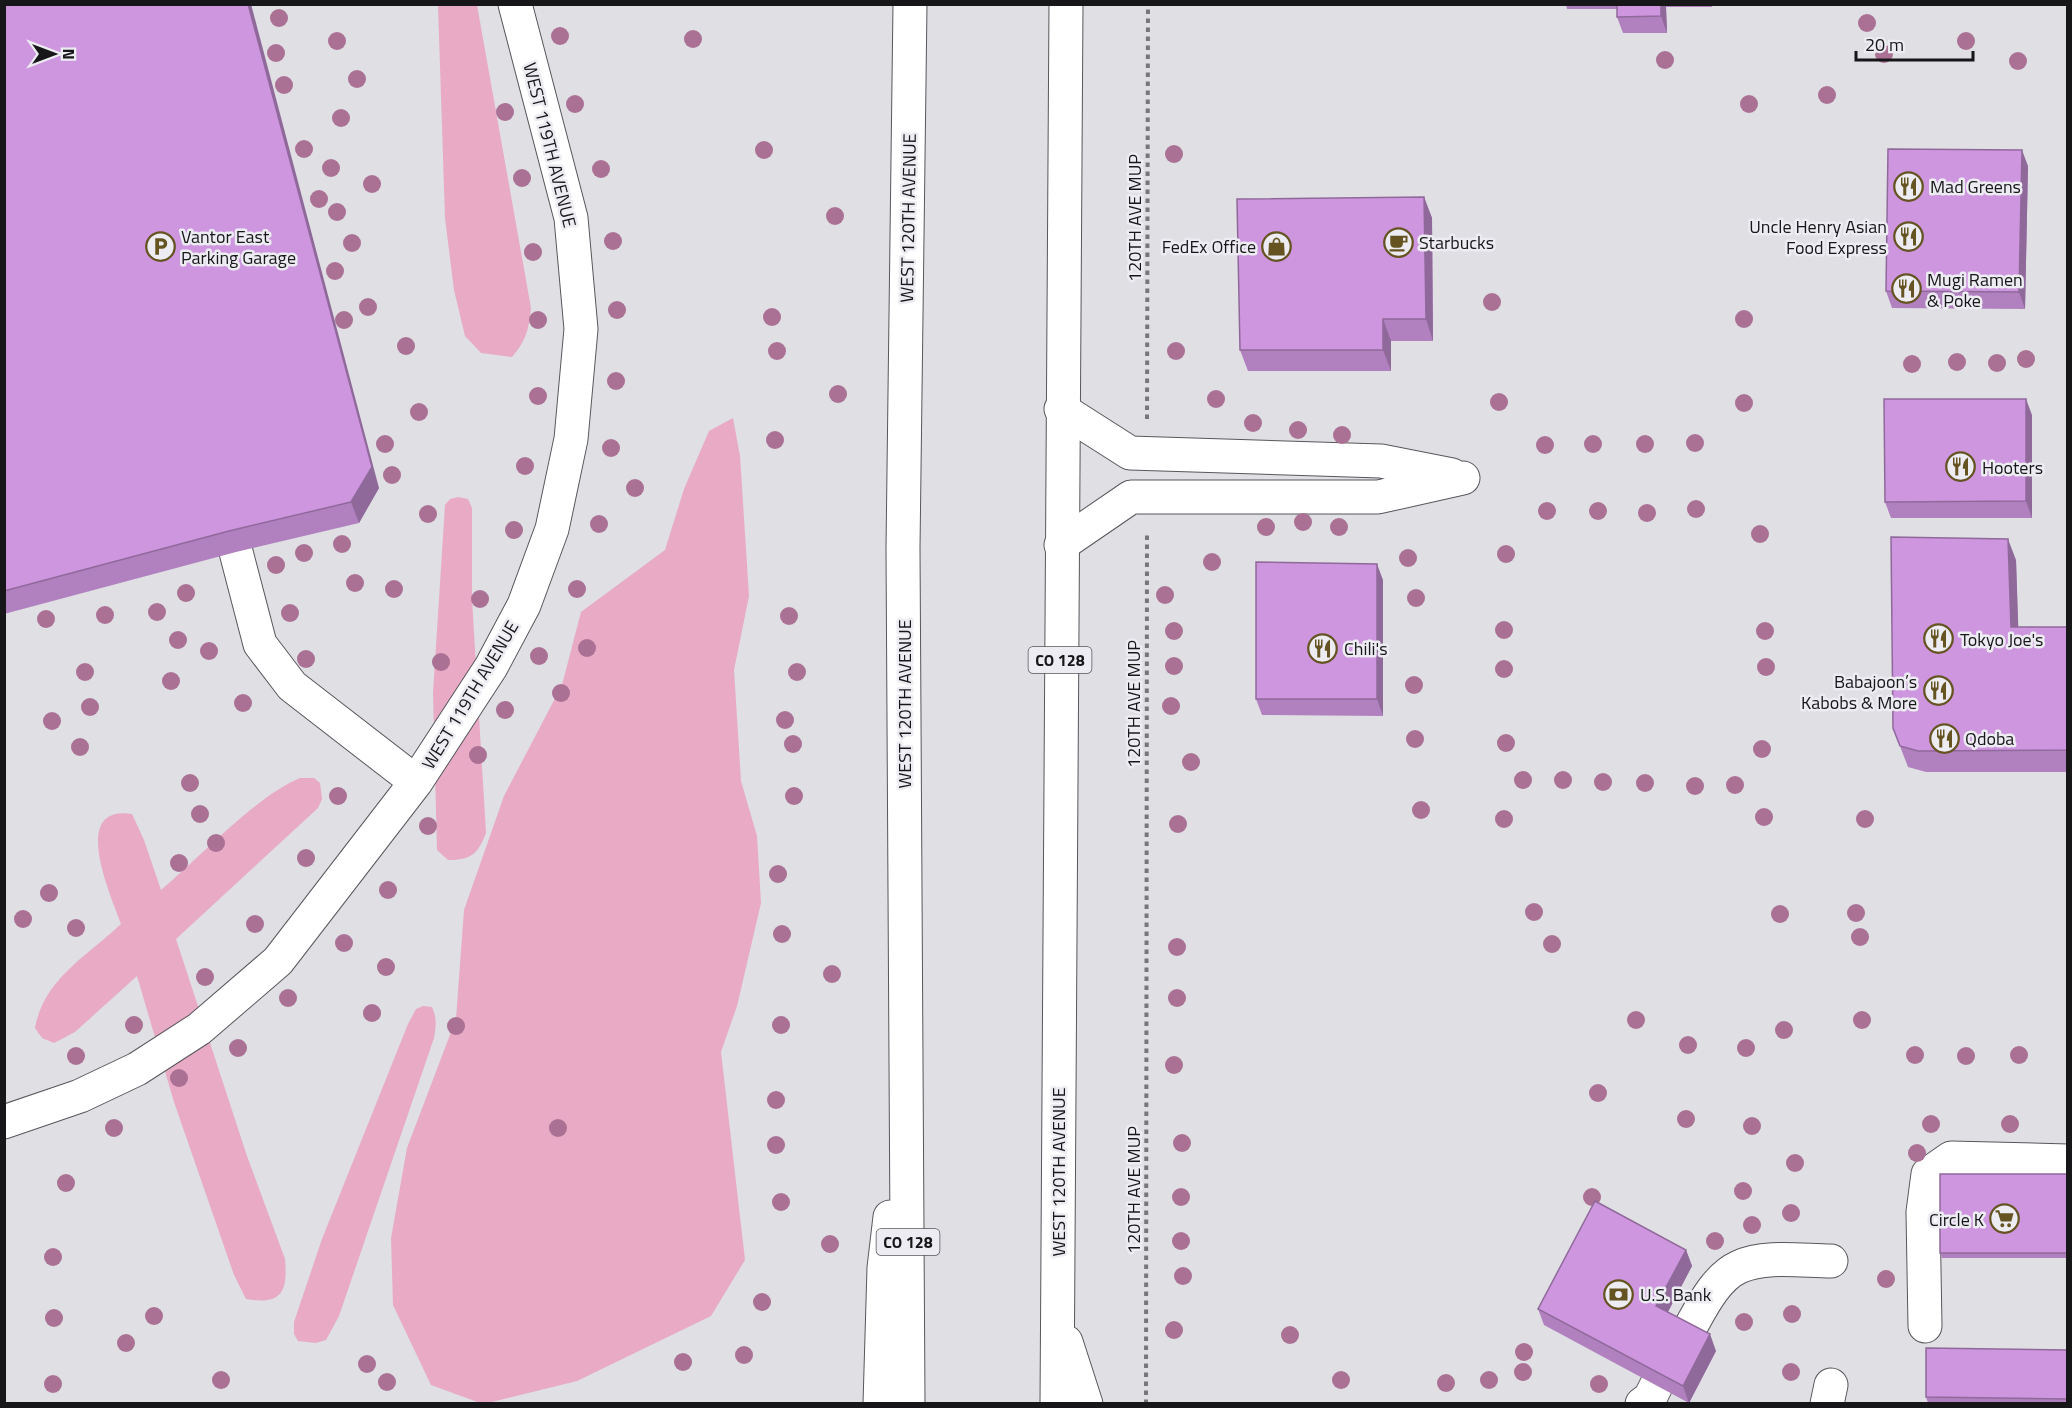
<svg xmlns="http://www.w3.org/2000/svg" width="2072" height="1408" viewBox="0 0 2072 1408" font-family="'Titillium Web',sans-serif">
<style>
.green{fill:#e8aac5}
.lines{fill:none;stroke-linecap:round;stroke-linejoin:round}
.minor-casing{stroke:#57575c;stroke-width:35}
.major-casing{stroke:#57575c;stroke-width:35}
.path{stroke:#77777b;stroke-width:4;stroke-dasharray:4.5 4.5;stroke-linecap:butt}
.minor{stroke:#fff;stroke-width:33}
.major{stroke:#fff;stroke-width:33}
.tree{fill:#aa7194}
.wall{fill:#b181bf}
.shaded-wall{fill:#90699b}
.building{fill:#ce96de;stroke:#90699b;stroke-width:1.5}
.labels{text-anchor:middle;dominant-baseline:central;stroke-width:5;stroke-linejoin:round;paint-order:stroke}
.shield{fill:#ececf2;stroke:#57575a;stroke-width:1.5}
.shield-label{font-size:16px;font-weight:bold;fill:#171719}
.street-label{font-size:18px;fill:#171719;stroke:#ececf2}
.poi-label{font-size:18px;fill:#171719;stroke:#ececf2;text-anchor:start}
</style>
<rect width="100%" height="100%" fill="#dfdfe4"/>
<path class="green" d="M438,5H477L531,308C529,329 526,341 512,357L481,353L465,336L454,290L445,218Z
M733,418L740,456L749,596L734,670L741,781L757,836L761,903L737,1006L721,1052L745,1260L711,1316L577,1381L483,1404L431,1385L393,1305L391,1238L407,1148L456,1019L464,910L504,796L562,685L581,612L665,550L684,489L709,431Z
M458,497L468,499L472,508V599L486,833C478,854 471,860 448,860L437,850L433,693L445,505L450,499Z
M300,778H314L320,783L322,799L318,808L176,939L247,1156L285,1259C288,1293 281,1305 246,1299L234,1275L174,1102L137,976L75,1032L54,1043L42,1038L35,1028C44,979 86,957 121,924C111,896 69,804 132,814L144,840L161,890C199,858 256,796 300,778Z
M423,1006L432,1007C437,1018 436,1026 434,1038L339,1316L326,1340L316,1343L298,1341L294,1334V1322L322,1239L408,1024L416,1009Z"/>
<g class="lines">
<defs>
<path id="minor" d="M1061,409L1130,453L1381,461L1452,475
M1061,545L1131,497H1378L1463,478
M236,552L260,644L292,686L416,782
M4,1122L80,1096L137,1069L199,1029L278,961L416,782L491,667L524,605L552,529L571,439L581,329L571,218L515,4
M1925,1326L1923,1212L1928,1174L1951,1158L2068,1161
M1686,1335C1699,1313 1714,1278 1739,1267C1765,1255 1803,1261 1831,1261
M1642,1404L1650,1398L1656,1386
M1827,1404L1831,1385"/>
<path id="major" d="M1066,1342L1086,1404
M880,1404L884,1268L890,1217
M908,1404L903,548L910,4
M1057,1404L1066,4"/>
</defs>
<use href="#minor" class="minor-casing"/>
<use href="#major" class="major-casing"/>
<path class="path" d="M1147,419L1148,4
M1146,1404L1147,534"/>
<use href="#minor" class="minor"/>
<use href="#major" class="major"/>
</g>
<g class="tree">
<circle cx="279" cy="18" r="9"/>
<circle cx="1867" cy="23" r="9"/>
<circle cx="560" cy="36" r="9"/>
<circle cx="693" cy="39" r="9"/>
<circle cx="337" cy="41" r="9"/>
<circle cx="1966" cy="41" r="9"/>
<circle cx="276" cy="53" r="9"/>
<circle cx="1884" cy="54" r="9"/>
<circle cx="1665" cy="60" r="9"/>
<circle cx="2018" cy="61" r="9"/>
<circle cx="357" cy="79" r="9"/>
<circle cx="284" cy="85" r="9"/>
<circle cx="1827" cy="95" r="9"/>
<circle cx="575" cy="104" r="9"/>
<circle cx="1749" cy="104" r="9"/>
<circle cx="505" cy="112" r="9"/>
<circle cx="341" cy="118" r="9"/>
<circle cx="304" cy="149" r="9"/>
<circle cx="764" cy="150" r="9"/>
<circle cx="1174" cy="154" r="9"/>
<circle cx="331" cy="168" r="9"/>
<circle cx="601" cy="169" r="9"/>
<circle cx="522" cy="178" r="9"/>
<circle cx="372" cy="184" r="9"/>
<circle cx="319" cy="199" r="9"/>
<circle cx="337" cy="212" r="9"/>
<circle cx="835" cy="216" r="9"/>
<circle cx="613" cy="241" r="9"/>
<circle cx="352" cy="243" r="9"/>
<circle cx="533" cy="252" r="9"/>
<circle cx="335" cy="271" r="9"/>
<circle cx="1492" cy="302" r="9"/>
<circle cx="368" cy="307" r="9"/>
<circle cx="617" cy="310" r="9"/>
<circle cx="772" cy="317" r="9"/>
<circle cx="1744" cy="319" r="9"/>
<circle cx="344" cy="320" r="9"/>
<circle cx="538" cy="320" r="9"/>
<circle cx="406" cy="346" r="9"/>
<circle cx="777" cy="351" r="9"/>
<circle cx="1176" cy="351" r="9"/>
<circle cx="2026" cy="359" r="9"/>
<circle cx="1957" cy="362" r="9"/>
<circle cx="1997" cy="363" r="9"/>
<circle cx="1912" cy="364" r="9"/>
<circle cx="616" cy="381" r="9"/>
<circle cx="838" cy="394" r="9"/>
<circle cx="538" cy="396" r="9"/>
<circle cx="1216" cy="399" r="9"/>
<circle cx="1499" cy="402" r="9"/>
<circle cx="1744" cy="403" r="9"/>
<circle cx="419" cy="412" r="9"/>
<circle cx="1253" cy="423" r="9"/>
<circle cx="1298" cy="430" r="9"/>
<circle cx="1342" cy="435" r="9"/>
<circle cx="775" cy="440" r="9"/>
<circle cx="1695" cy="443" r="9"/>
<circle cx="385" cy="444" r="9"/>
<circle cx="1593" cy="444" r="9"/>
<circle cx="1645" cy="444" r="9"/>
<circle cx="1545" cy="445" r="9"/>
<circle cx="611" cy="448" r="9"/>
<circle cx="525" cy="466" r="9"/>
<circle cx="392" cy="475" r="9"/>
<circle cx="635" cy="488" r="9"/>
<circle cx="1696" cy="509" r="9"/>
<circle cx="1547" cy="511" r="9"/>
<circle cx="1598" cy="511" r="9"/>
<circle cx="1647" cy="513" r="9"/>
<circle cx="428" cy="514" r="9"/>
<circle cx="1303" cy="522" r="9"/>
<circle cx="599" cy="524" r="9"/>
<circle cx="1266" cy="527" r="9"/>
<circle cx="1339" cy="527" r="9"/>
<circle cx="514" cy="530" r="9"/>
<circle cx="1760" cy="534" r="9"/>
<circle cx="342" cy="544" r="9"/>
<circle cx="304" cy="553" r="9"/>
<circle cx="1506" cy="554" r="9"/>
<circle cx="1408" cy="558" r="9"/>
<circle cx="1212" cy="562" r="9"/>
<circle cx="276" cy="565" r="9"/>
<circle cx="355" cy="583" r="9"/>
<circle cx="394" cy="589" r="9"/>
<circle cx="577" cy="589" r="9"/>
<circle cx="186" cy="593" r="9"/>
<circle cx="1165" cy="595" r="9"/>
<circle cx="1416" cy="598" r="9"/>
<circle cx="480" cy="599" r="9"/>
<circle cx="157" cy="612" r="9"/>
<circle cx="290" cy="613" r="9"/>
<circle cx="105" cy="615" r="9"/>
<circle cx="789" cy="616" r="9"/>
<circle cx="46" cy="619" r="9"/>
<circle cx="1504" cy="630" r="9"/>
<circle cx="1174" cy="631" r="9"/>
<circle cx="1765" cy="631" r="9"/>
<circle cx="178" cy="640" r="9"/>
<circle cx="587" cy="648" r="9"/>
<circle cx="209" cy="651" r="9"/>
<circle cx="539" cy="656" r="9"/>
<circle cx="306" cy="659" r="9"/>
<circle cx="441" cy="662" r="9"/>
<circle cx="1174" cy="666" r="9"/>
<circle cx="1766" cy="667" r="9"/>
<circle cx="1504" cy="669" r="9"/>
<circle cx="85" cy="672" r="9"/>
<circle cx="797" cy="672" r="9"/>
<circle cx="171" cy="681" r="9"/>
<circle cx="1414" cy="685" r="9"/>
<circle cx="561" cy="693" r="9"/>
<circle cx="243" cy="703" r="9"/>
<circle cx="1171" cy="706" r="9"/>
<circle cx="90" cy="707" r="9"/>
<circle cx="505" cy="710" r="9"/>
<circle cx="785" cy="720" r="9"/>
<circle cx="52" cy="721" r="9"/>
<circle cx="1415" cy="739" r="9"/>
<circle cx="1506" cy="743" r="9"/>
<circle cx="793" cy="744" r="9"/>
<circle cx="80" cy="747" r="9"/>
<circle cx="1762" cy="749" r="9"/>
<circle cx="478" cy="755" r="9"/>
<circle cx="1191" cy="762" r="9"/>
<circle cx="1523" cy="780" r="9"/>
<circle cx="1563" cy="780" r="9"/>
<circle cx="1603" cy="782" r="9"/>
<circle cx="190" cy="783" r="9"/>
<circle cx="1645" cy="783" r="9"/>
<circle cx="1735" cy="785" r="9"/>
<circle cx="1695" cy="786" r="9"/>
<circle cx="338" cy="796" r="9"/>
<circle cx="794" cy="796" r="9"/>
<circle cx="1421" cy="810" r="9"/>
<circle cx="200" cy="814" r="9"/>
<circle cx="1764" cy="817" r="9"/>
<circle cx="1504" cy="819" r="9"/>
<circle cx="1865" cy="819" r="9"/>
<circle cx="1178" cy="824" r="9"/>
<circle cx="428" cy="826" r="9"/>
<circle cx="216" cy="843" r="9"/>
<circle cx="306" cy="858" r="9"/>
<circle cx="179" cy="863" r="9"/>
<circle cx="778" cy="874" r="9"/>
<circle cx="388" cy="890" r="9"/>
<circle cx="49" cy="893" r="9"/>
<circle cx="1534" cy="912" r="9"/>
<circle cx="1856" cy="913" r="9"/>
<circle cx="1780" cy="914" r="9"/>
<circle cx="23" cy="919" r="9"/>
<circle cx="255" cy="924" r="9"/>
<circle cx="76" cy="928" r="9"/>
<circle cx="782" cy="934" r="9"/>
<circle cx="1860" cy="937" r="9"/>
<circle cx="344" cy="943" r="9"/>
<circle cx="1552" cy="944" r="9"/>
<circle cx="1177" cy="947" r="9"/>
<circle cx="386" cy="967" r="9"/>
<circle cx="832" cy="974" r="9"/>
<circle cx="205" cy="977" r="9"/>
<circle cx="288" cy="998" r="9"/>
<circle cx="1177" cy="998" r="9"/>
<circle cx="372" cy="1013" r="9"/>
<circle cx="1636" cy="1020" r="9"/>
<circle cx="1862" cy="1020" r="9"/>
<circle cx="134" cy="1025" r="9"/>
<circle cx="781" cy="1025" r="9"/>
<circle cx="456" cy="1026" r="9"/>
<circle cx="1784" cy="1030" r="9"/>
<circle cx="1688" cy="1045" r="9"/>
<circle cx="238" cy="1048" r="9"/>
<circle cx="1746" cy="1048" r="9"/>
<circle cx="1915" cy="1055" r="9"/>
<circle cx="2019" cy="1055" r="9"/>
<circle cx="76" cy="1056" r="9"/>
<circle cx="1966" cy="1056" r="9"/>
<circle cx="1174" cy="1065" r="9"/>
<circle cx="179" cy="1078" r="9"/>
<circle cx="1598" cy="1093" r="9"/>
<circle cx="776" cy="1100" r="9"/>
<circle cx="1686" cy="1119" r="9"/>
<circle cx="1931" cy="1124" r="9"/>
<circle cx="2010" cy="1124" r="9"/>
<circle cx="1752" cy="1126" r="9"/>
<circle cx="114" cy="1128" r="9"/>
<circle cx="558" cy="1128" r="9"/>
<circle cx="1182" cy="1143" r="9"/>
<circle cx="776" cy="1145" r="9"/>
<circle cx="1917" cy="1153" r="9"/>
<circle cx="1795" cy="1163" r="9"/>
<circle cx="66" cy="1183" r="9"/>
<circle cx="1743" cy="1191" r="9"/>
<circle cx="1181" cy="1197" r="9"/>
<circle cx="1592" cy="1197" r="9"/>
<circle cx="781" cy="1202" r="9"/>
<circle cx="1791" cy="1213" r="9"/>
<circle cx="1752" cy="1225" r="9"/>
<circle cx="1181" cy="1241" r="9"/>
<circle cx="1715" cy="1241" r="9"/>
<circle cx="830" cy="1244" r="9"/>
<circle cx="53" cy="1257" r="9"/>
<circle cx="1183" cy="1276" r="9"/>
<circle cx="1886" cy="1279" r="9"/>
<circle cx="762" cy="1302" r="9"/>
<circle cx="1792" cy="1314" r="9"/>
<circle cx="154" cy="1316" r="9"/>
<circle cx="54" cy="1318" r="9"/>
<circle cx="1744" cy="1322" r="9"/>
<circle cx="1174" cy="1330" r="9"/>
<circle cx="1290" cy="1335" r="9"/>
<circle cx="126" cy="1343" r="9"/>
<circle cx="1524" cy="1352" r="9"/>
<circle cx="744" cy="1355" r="9"/>
<circle cx="683" cy="1362" r="9"/>
<circle cx="367" cy="1364" r="9"/>
<circle cx="1523" cy="1372" r="9"/>
<circle cx="1791" cy="1372" r="9"/>
<circle cx="221" cy="1380" r="9"/>
<circle cx="1341" cy="1380" r="9"/>
<circle cx="1489" cy="1380" r="9"/>
<circle cx="387" cy="1382" r="9"/>
<circle cx="1446" cy="1383" r="9"/>
<circle cx="53" cy="1384" r="9"/>
<circle cx="1599" cy="1384" r="9"/>
</g>
<path class="wall" d="M4,4L379,488L359,523L236,552L4,614Z
M1566,4H1712V7H1666L1667,33H1623L1617,17V9H1567Z
M2028,166L2025,309L1892,308L1886,291Z
M1424,197L1432,218L1433,341H1391V371H1248L1240,350Z
M2032,415V518H1891L1885,502Z
M2016,560L2018,627H2067V772H1926L1908,767L1893,728Z
M1383,580V716L1262,715L1256,699Z
M2067,1174V1258H1942L1940,1253Z
M1686,1250L1692,1266L1668,1312L1716,1351L1689,1403L1544,1325L1538,1309Z
M2067,1350V1404L1928,1403L1926,1397Z"/>
<path class="shaded-wall" d="M248,4H251L379,488L359,523L351,502Z
M1661,4H1665L1666,7L1667,33L1661,16Z
M2022,150L2028,166L2025,309L2019,292Z
M1424,197L1432,218L1433,341L1426,319Z
M1383,319L1391,341V371L1383,350Z
M2026,399L2032,415V518L2026,501Z
M2008,539L2016,560L2019,648L2011,627Z
M1377,564L1383,580V716L1377,699Z
M1686,1250L1692,1266L1662,1323L1656,1306Z
M1710,1334L1716,1351L1689,1403L1683,1386Z"/>
<path class="building" d="M4,4H248L372,467L351,502L229,531L4,591Z
M1617,4H1661V16L1617,17Z
M1888,149L2022,150L2019,292L1886,291Z
M1424,197L1426,319H1383V350H1240L1237,199Z
M1884,399H2026V501L1885,502Z
M1891,537L2008,539L2011,627H2067V750L1918,751L1900,746L1893,728Z
M1256,562L1377,564V699H1256Z
M1940,1174H2067V1253H1940Z
M1595,1201L1686,1250L1656,1306L1710,1334L1683,1386L1538,1309Z
M1926,1348L2067,1350V1399L1926,1397Z"/>
<defs>
<symbol id="restaurant-ring" viewBox="-11 -11 22 22"><circle r="9.5" fill="#ececf2" stroke="#655421" stroke-width="1.5"/><path d="M-5-6h1v4h1v-4h1v4h1v-4h1v5L-1.5 .5V6h-2V.5L-5-1ZM5-6V6H3V1.5H1.5Q1.5-4 5-6Z" fill="#655421"/></symbol>
<symbol id="cafe-ring" viewBox="-11 -11 22 22"><circle r="9.5" fill="#ececf2" stroke="#655421" stroke-width="1.5"/><path d="M-5.5-4.5H6V0H3Q3 3.5 0 3.5H-2.5Q-5.5 3.5-5.5 0ZM3-3.2v2h1.7v-2ZM-6 4.5H4V6H-6Z" fill="#655421"/></symbol>
<symbol id="parking-ring" viewBox="-11 -11 22 22"><circle r="9.5" fill="#ececf2" stroke="#655421" stroke-width="1.5"/><path d="M-3.5-5.5H1a3.5 3.5 0 0 1 0 7H-1V5.5H-3.5ZM-1-3.4V-.6H.8a1.4 1.4 0 0 0 0-2.8Z" fill="#655421"/></symbol>
<symbol id="shop-ring" viewBox="-11 -11 22 22"><circle r="9.5" fill="#ececf2" stroke="#655421" stroke-width="1.5"/><path d="M-5-2.5h2.3a2.7 3.5 0 0 1 5.4 0H5L5.5 6h-11ZM-1.5-2.5h3a1.5 2.3 0 0 0-3 0Z" fill="#655421"/></symbol>
<symbol id="supermarket-ring" viewBox="-11 -11 22 22"><circle r="9.5" fill="#ececf2" stroke="#655421" stroke-width="1.5"/><path d="M-6-5.5h2.5l.6 2H6L4.5 2H-2.5L-4.4-4H-6ZM-1.5 3.2a1.3 1.3 0 1 0 .1 0ZM3 3.2a1.3 1.3 0 1 0 .1 0Z" fill="#655421"/></symbol>
<symbol id="bank-ring" viewBox="-11 -11 22 22"><circle r="9.5" fill="#ececf2" stroke="#655421" stroke-width="1.5"/><path d="M-6-4H6V4H-6ZM0-2.3a2.3 2.3 0 1 0 0 4.6a2.3 2.3 0 1 0 0-4.6Z" fill="#655421"/></symbol>
</defs>
<g fill-rule="evenodd">
<use href="#restaurant-ring" x="1892" y="170" width="33" height="33"/>
<use href="#restaurant-ring" x="1892" y="220" width="33" height="33"/>
<use href="#cafe-ring" x="1382" y="226" width="33" height="33"/>
<use href="#parking-ring" x="144" y="230" width="33" height="33"/>
<use href="#shop-ring" x="1260" y="230" width="33" height="33"/>
<use href="#restaurant-ring" x="1890" y="272" width="33" height="33"/>
<use href="#restaurant-ring" x="1944" y="450" width="33" height="33"/>
<use href="#restaurant-ring" x="1922" y="622" width="33" height="33"/>
<use href="#restaurant-ring" x="1306" y="632" width="33" height="33"/>
<use href="#restaurant-ring" x="1922" y="674" width="33" height="33"/>
<use href="#restaurant-ring" x="1928" y="722" width="33" height="33"/>
<use href="#supermarket-ring" x="1988" y="1202" width="33" height="33"/>
<use href="#bank-ring" x="1602" y="1278" width="33" height="33"/>
</g>
<g class="labels">
<g class="shield">
<rect x="1028.5" y="647" width="63" height="26" rx="4.5"/>
<rect x="876.5" y="1229" width="63" height="26" rx="4.5"/>
</g>
<g class="shield-label">
<text x="1060" y="660">CO 128</text>
<text x="908" y="1242">CO 128</text>
</g>
<g class="street-label">
<text transform="translate(550 145) rotate(76)">WEST 119TH AVENUE</text>
<text transform="translate(908 218) rotate(-89)">WEST 120TH AVENUE</text>
<text transform="translate(1134 218) rotate(-90)">120TH AVE MUP</text>
<text transform="translate(470 695) rotate(-59)">WEST 119TH AVENUE</text>
<text transform="translate(904 704) rotate(-90)">WEST 120TH AVENUE</text>
<text transform="translate(1133 704) rotate(-90)">120TH AVE MUP</text>
<text transform="translate(1058 1172) rotate(-90)">WEST 120TH AVENUE</text>
<text transform="translate(1133 1190) rotate(-90)">120TH AVE MUP</text>
</g>
<g class="poi-label">
<text x="1930" y="186">Mad Greens</text>
<text x="1887" y="226" text-anchor="end">Uncle Henry Asian<tspan x="1887" dy="21">Food Express</tspan></text>
<text x="181" y="236">Vantor East<tspan x="181" dy="21">Parking Garage</tspan></text>
<text x="1419" y="242">Starbucks</text>
<text x="1256" y="246" text-anchor="end">FedEx Office</text>
<text x="1927" y="279">Mugi Ramen<tspan x="1927" dy="21">&amp; Poke</tspan></text>
<text x="1982" y="467">Hooters</text>
<text x="1960" y="639">Tokyo Joe's</text>
<text x="1344" y="648">Chili's</text>
<text x="1917" y="681" text-anchor="end">Babajoon’s<tspan x="1917" dy="21">Kabobs &amp; More</tspan></text>
<text x="1965" y="738">Qdoba</text>
<text x="1984" y="1219" text-anchor="end">Circle K</text>
<text x="1640" y="1294">U.S. Bank</text>
</g>
</g>
<rect width="2072" height="1408" fill="none" stroke="#171719" stroke-width="12"/>
<g transform="translate(54 54) rotate(90)" stroke="#ececf2" stroke-width="4.5" paint-order="stroke">
<path d="M0-4.5L10 22L0 15L-10 22Z" fill="#171719"/>
<text y="-9" font-size="16" font-weight="bold" text-anchor="middle" fill="#171719">N</text>
</g>
<path d="M1856 51v9h117v-9" fill="none" stroke="#171719" stroke-width="3"/>
<text x="1865" y="51" font-size="18" fill="#171719" stroke="#ececf2" stroke-width="4.5" paint-order="stroke">20 m</text>
</svg>
